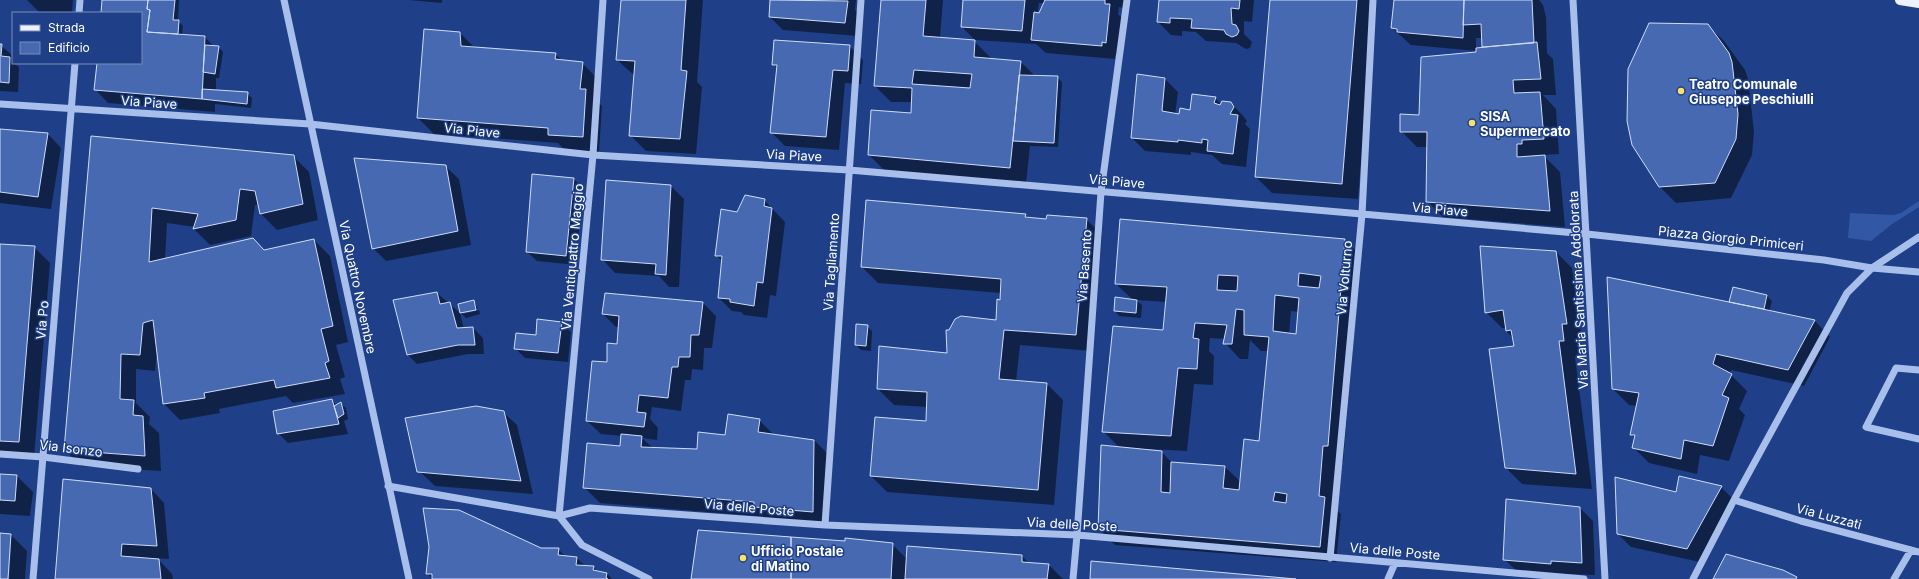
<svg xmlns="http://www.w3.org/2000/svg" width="1919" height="579" viewBox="0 0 1919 579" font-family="Inter,sans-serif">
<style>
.green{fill:#3258a5}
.shadow{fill:#0007;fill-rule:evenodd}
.building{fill:#4769b1;stroke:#cedcf8;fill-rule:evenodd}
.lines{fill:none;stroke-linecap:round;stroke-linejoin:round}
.minor{stroke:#a9bfeb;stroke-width:7}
.major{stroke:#edf2fe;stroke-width:10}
.poi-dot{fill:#f9e168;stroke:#1f4088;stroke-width:1.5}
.labels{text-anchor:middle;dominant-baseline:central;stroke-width:3;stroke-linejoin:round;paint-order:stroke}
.poi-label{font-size:13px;font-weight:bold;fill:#fff;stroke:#1f4088;text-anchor:start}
.street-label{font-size:13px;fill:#fff;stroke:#1f4088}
</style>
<rect width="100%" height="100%" fill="#1f4088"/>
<path class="green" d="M1919,201V207L1892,224L1871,241L1848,238L1850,213L1894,215L1901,213Z"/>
<path class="shadow" d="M27,0H73L72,13H40Z
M103,0H179L178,21L183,26L182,35L205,37L214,47H218L223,52L219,78H216V91L247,93L252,98L251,108L215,104V112L108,103L95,89L98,63H141V13H102Z
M409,0H442V3Z
M622,0H703L697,82L702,87L696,154L646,151L630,135L635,76L617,60Z
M771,0H856L855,10L861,16L858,36L783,30L770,17Z
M882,0H943L940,38L974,41L990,57V60L1021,62L1035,76L1057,77L1062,82L1058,147L1030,146L1026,183L885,171L869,155L872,111L912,114V102H891L875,86Z
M964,0H1124L1123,8L1119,7L1118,14L1123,19L1119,56L1115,55V59L1046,53L1036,44L975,40L962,27ZM1039,3H1045L1037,17Z
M1159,0H1254L1252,22L1244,21V34L1252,42L1250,48L1246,49L1236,43L1206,41L1196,32L1182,31V36L1171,35L1158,22Z
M1271,0H1374L1358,199L1272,193L1256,177Z
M1395,0H1539L1543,5L1546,17L1547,53L1553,59L1556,95H1543L1556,109L1559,154L1543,155L1560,172L1565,227L1443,217L1427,201V147H1417L1401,131L1420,116L1477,53V51L1411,45L1392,28ZM1476,38H1482L1483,48L1476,49Z
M1707,25L1724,41L1745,70L1748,79L1754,131L1752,155L1731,198L1676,203L1660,187Z
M460,33L475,48L555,54L562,60L582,63L598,79L596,100L602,106L599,152L565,150L558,143L434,134L418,118Z
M0,45L11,54L13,63L19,67L18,92L0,91Z
M849,46L863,60L861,84L845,83L839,150L785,146L771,132L778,69L773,64Z
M1137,76L1165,79L1178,92L1175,115L1180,116L1191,111L1215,98L1221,104L1231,103L1244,117L1247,121L1245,124L1250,129L1246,167L1222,164L1212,155L1191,152V155L1145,151L1132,138Z
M0,130L48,134L61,148L51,209L0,203Z
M92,137L293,156L309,172L318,220L277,230L261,214L259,205H255L251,236L210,245L194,229L195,227L167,223L165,259L265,251L314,240L330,256L348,342L336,345L345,377L340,379L345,394L293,403L286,396L219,409L220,413L180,420L164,404L157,351L155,371L136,369V403L150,417L149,424L159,433L161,471L81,466L65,450Z
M445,166L459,179L471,245L386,261L373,248Z
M574,179L583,188L576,265L537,261L527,252Z
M671,186L684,199L679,287H669L659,276L615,273L602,259Z
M764,200L785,222L776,296L770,295L767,318L744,315L741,312L732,311L719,298L723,262L716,255L738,213Z
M1026,215L1030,219L1047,220L1086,219L1102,235L1092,351L1020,345L1016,381L1047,384L1063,400L1054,505L887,492L871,476L927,422L928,407L894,405L878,389L948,354L997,321L1001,293L878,283L862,267Z
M1121,220L1345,240L1361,256L1343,462L1339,461L1335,508L1341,514L1336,562L1115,545L1099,529L1120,448L1103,431L1164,331L1167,302L1136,300L1142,305L1141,318L1119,316L1115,311L1133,300L1116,284ZM1291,311L1299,312L1297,335L1289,334ZM1210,338L1225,339V343L1240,359H1248L1250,340L1261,351H1268L1260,442L1241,482L1225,467L1173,464L1162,452L1148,451L1149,449L1187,451L1194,384L1213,385L1214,356L1209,351Z
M0,245L34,247L50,263L34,458L0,455Z
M1556,252L1572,268L1582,339L1577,340L1579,356L1575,357L1592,489L1522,484L1506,468L1515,347L1513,338L1506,331V328H1502L1486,312Z
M1734,288L1767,296L1772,301L1769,312L1815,321L1830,337L1804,386L1731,370L1730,374L1747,391L1739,409L1745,415L1729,461L1700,455L1697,474L1649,463L1633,447L1635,438L1631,434L1637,406L1629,405L1613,389L1732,304L1730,302Z
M437,293L460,313L464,329L473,328L483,338L484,354H468L417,364L408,355Z
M473,301L478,308L463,312V314L479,310L480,314L466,318L461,313L459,305Z
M703,303L716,316L712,348H704L703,370L692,369L691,380H685L681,411L652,407L650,419L658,428L657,440L642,438L653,448L698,450L759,420L774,435L814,440L830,456L829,527L766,517L600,503L584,487L621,447L622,436L601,434L587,421L608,363L618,345L619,327H616L603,314Z
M561,323L571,332L568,362L525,358L515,348Z
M857,325L867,326L872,331L871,351L861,350L856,345Z
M331,400L337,405L341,404L346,408L348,419L344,421L348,434L288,443L278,433Z
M503,412L517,425L533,494L435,486L416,468Z
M0,475L17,476L33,492L30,516L0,514Z
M1680,477L1721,487L1734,500L1700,562L1631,547L1618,534L1677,493Z
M151,489L164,503L169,559L150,558V559L159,560L172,574L173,579H56Z
M1580,508L1593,521L1595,575L1518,572L1504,559Z
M0,534L11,535L27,551L25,579H9L11,548H9L7,579H0Z
M846,542L892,544L907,559L1022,556L1029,563L1049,565L1063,579H692Z
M541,549H558L566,557L577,558L585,566L593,567L599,572L607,573L612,579H432L427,573Z"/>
<path class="building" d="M102,0H148L147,9L150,10L147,32L205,36L202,99L94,90L97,63H141V13H101Z
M148,0H175L173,20H179L178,34L147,32L150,10L147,9Z
M621,0H686L681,70L687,71L680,139L629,136L635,61L616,60Z
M770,0L848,1L845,23L769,17Z
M881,0H926L923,36L975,40L974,57L1021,61L1010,168L868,155L871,110L911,113L912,88L874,86ZM914,70L972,74L970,88L912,84Z
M963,0H1025L1022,31L961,27Z
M1045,0H1105V4H1110L1106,43L1102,42V46L1031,40L1034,12L1039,13Z
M1159,0H1240L1239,9L1231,8L1232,24L1236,25L1239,31L1237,35L1232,37L1226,34L1224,30L1191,28L1192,19L1170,18V23L1157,22Z
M1270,0H1357L1342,184L1255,177Z
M1394,0H1464L1463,38L1397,32V29L1391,28Z
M1464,0H1532L1534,43L1482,47L1481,24L1463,25Z
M1649,23L1708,24L1729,53L1732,62L1738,114L1736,139L1715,183L1659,187L1632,145L1627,121L1628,69Z
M424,29L460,32L461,46L556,53L555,59L583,62L580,89H586L583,137L548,135V128L417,118Z
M774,40L850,45L848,71L833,70L826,137L770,133L777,65H772Z
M1537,42L1541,79L1513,80L1514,93L1540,92L1544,139L1522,140V144H1517V157L1545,155L1550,211L1426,202L1427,132H1400V114L1419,115L1421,57L1476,52V48Z
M0,44H2L1,56L10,57L9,83L0,82Z
M205,45L219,46L215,74L203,72Z
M1137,74L1165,78L1162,111L1179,114L1180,108L1190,110L1192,94L1216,97L1214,103L1220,105L1222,101L1231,102L1234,107L1230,114L1238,115L1233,154L1207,151L1208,140L1202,139V143L1178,140V142L1131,138Z
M1019,75L1058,76L1054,143L1013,141Z
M202,89L248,92L247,104L202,99Z
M0,129L48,133L38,197L0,192Z
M91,136L294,155L303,204L260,214L255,191L240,189L236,220L193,229L198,214L152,208L149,262L253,238L264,250L314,239L333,326L321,329L329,361L325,363L330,378L276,388L274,380L204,393L205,398L163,404L153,320L143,323L140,355L121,354L120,399L134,400L133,415L143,416L145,456L64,450Z
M354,158L446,165L458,231L372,249Z
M532,174L574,178L566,256L526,252Z
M606,180L671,185L666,275L655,274L656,264L601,260Z
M745,195L765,199L764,206L772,208L763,283L757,282L754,306L730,302V299L718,298L722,256H715L721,209L737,212Z
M866,200L1026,214L1025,217L1046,219L1047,215L1087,218L1076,335L1004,330L999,379L1047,383L1038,490L870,476L875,417L926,421L927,392L877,389L879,346L947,353L946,330H949L955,319L961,316L996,320L997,299L1000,300L1001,279L861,267Z
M1120,219L1345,239L1328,446H1323L1319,496L1325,497L1320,547L1098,529L1101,445L1162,451L1161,492L1170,493L1171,462L1225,466L1223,488L1239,490L1244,439L1259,441L1269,337L1244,335V310L1236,309L1232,344H1223L1227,325L1195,323L1193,338L1199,339L1197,369L1178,368L1171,436L1102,432L1113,326L1163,330L1167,287L1115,284ZM1299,273L1321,276L1319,288L1298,286ZM1218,275L1238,276L1237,291L1217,290ZM1275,295L1299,298L1296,334L1273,331ZM1275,492L1287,494L1286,503L1273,501Z
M0,244L35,246L19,442L0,441Z
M1480,246L1556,251L1567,324H1562L1564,341H1559L1576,474L1505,468L1489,349L1514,346L1511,330L1506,331L1503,310L1485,313Z
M1607,277L1729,302L1815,320L1788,370L1716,354L1713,364L1732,374L1722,395L1729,398L1713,446L1684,440L1681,459L1632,448L1635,435H1630L1639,393L1612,389Z
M1733,287L1767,295L1764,309L1729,302Z
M437,292L440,304L450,302L457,328L473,327L475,345H458L407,355L393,300Z
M605,293L703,302L699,335H691L690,357H679L678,367H672L668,398L639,395L637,412L646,413L644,427L586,421L592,361L607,362V343L617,344L619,316L602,314Z
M1115,297L1137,300L1136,313L1114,311Z
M474,300L476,310L460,313L458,304Z
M537,319L562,322L558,353L514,349L516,333L536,335Z
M856,324L868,325L866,346L855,345Z
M332,399L339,424L277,434L273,411Z
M341,402L344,414L338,418L334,406Z
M476,406L504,411L521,481L417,472L405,418Z
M728,414L760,419L758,432L814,440L813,512L754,507V502L583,488L587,443L620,446L621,434L642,436L641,447L697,449L698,432L725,435Z
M0,474L17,475L15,501L0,500Z
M1679,476L1722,486L1687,549L1617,534L1615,477L1676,492Z
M63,479L151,488L157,546L122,544L121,556L159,559L161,579H55Z
M1506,499L1580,507L1582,563L1551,561V564L1503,560Z
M423,508L459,510L541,548H559L558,555L577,557L576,565L594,566L593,570L607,573L606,578L608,579H432V574H426L429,547Z
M698,530L791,537V579H691Z
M0,533L11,534L8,579H0Z
M791,537L845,541V538L893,543L891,579H791Z
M907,546L1022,555V562L1049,564L1047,579H905Z
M1726,554L1783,570L1797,577L1796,579H1713Z
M1091,561L1296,579H1090Z"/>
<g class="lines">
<path class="minor" d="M284,0L409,579
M1573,0L1605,579
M79,13L80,0
M0,104L310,124L593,155L849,170L1362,214L1587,234L1824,260L1872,268L1919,272
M1919,370L1896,368L1866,427L1919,439
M0,454L43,457L138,469
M388,486L559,516L590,508L825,525L1077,535L1584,579
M1734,500L1801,521L1919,552
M559,516L593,155L603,0
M559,516L582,545L649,579
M825,525L861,0
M1330,558L1362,214L1373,0
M33,579L75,63
M1073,579L1077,535L1101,192L1127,0
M1388,579L1395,563
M1693,579L1734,500L1847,293L1872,268L1919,237
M1894,579L1911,550"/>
<path class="major" d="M1900,0L1919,3"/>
</g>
<g class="poi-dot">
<circle cx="1681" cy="91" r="4"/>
<circle cx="1472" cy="123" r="4"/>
<circle cx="743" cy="558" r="4"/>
</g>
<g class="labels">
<g class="poi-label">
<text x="1689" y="84">Teatro Comunale<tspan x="1689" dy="15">Giuseppe Peschiulli</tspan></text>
<text x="1480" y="116">SISA<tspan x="1480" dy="15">Supermercato</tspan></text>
<text x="751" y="551">Ufficio Postale<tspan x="751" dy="15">di Matino</tspan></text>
</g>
<g class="street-label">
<text transform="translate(149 102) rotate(4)">Via Piave</text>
<text transform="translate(472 130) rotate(6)">Via Piave</text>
<text transform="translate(794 155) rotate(3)">Via Piave</text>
<text transform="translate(1117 181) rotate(5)">Via Piave</text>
<text transform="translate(1440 209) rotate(5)">Via Piave</text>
<text transform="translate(1731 238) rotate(6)">Piazza Giorgio Primiceri</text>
<text transform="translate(572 257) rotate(-85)">Via Ventiquattro Maggio</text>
<text transform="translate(831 262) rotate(-86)">Via Tagliamento</text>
<text transform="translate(1084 266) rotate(-86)">Via Basento</text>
<text transform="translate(1344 278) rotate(-85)">Via Volturno</text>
<text transform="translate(358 287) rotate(78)">Via Quattro Novembre</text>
<text transform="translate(1578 290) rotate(-93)">Via Maria Santissima Addolorata</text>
<text transform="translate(42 320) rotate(-85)">Via Po</text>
<text transform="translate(71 448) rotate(7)">Via Isonzo</text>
<text transform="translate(749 507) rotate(5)">Via delle Poste</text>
<text transform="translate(1829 516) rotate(15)">Via Luzzati</text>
<text transform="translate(1072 524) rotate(3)">Via delle Poste</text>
<text transform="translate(1395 551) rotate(5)">Via delle Poste</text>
</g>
</g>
<rect x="12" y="12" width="130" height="52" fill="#1f4088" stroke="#798cb8"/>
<rect x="20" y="25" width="20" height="6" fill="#edf2fe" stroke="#798cb8"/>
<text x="48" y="32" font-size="12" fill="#ffffff">Strada</text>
<rect x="20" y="42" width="20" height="12" fill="#4769b1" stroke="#798cb8"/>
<text x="48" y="52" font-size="12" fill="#ffffff">Edificio</text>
</svg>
